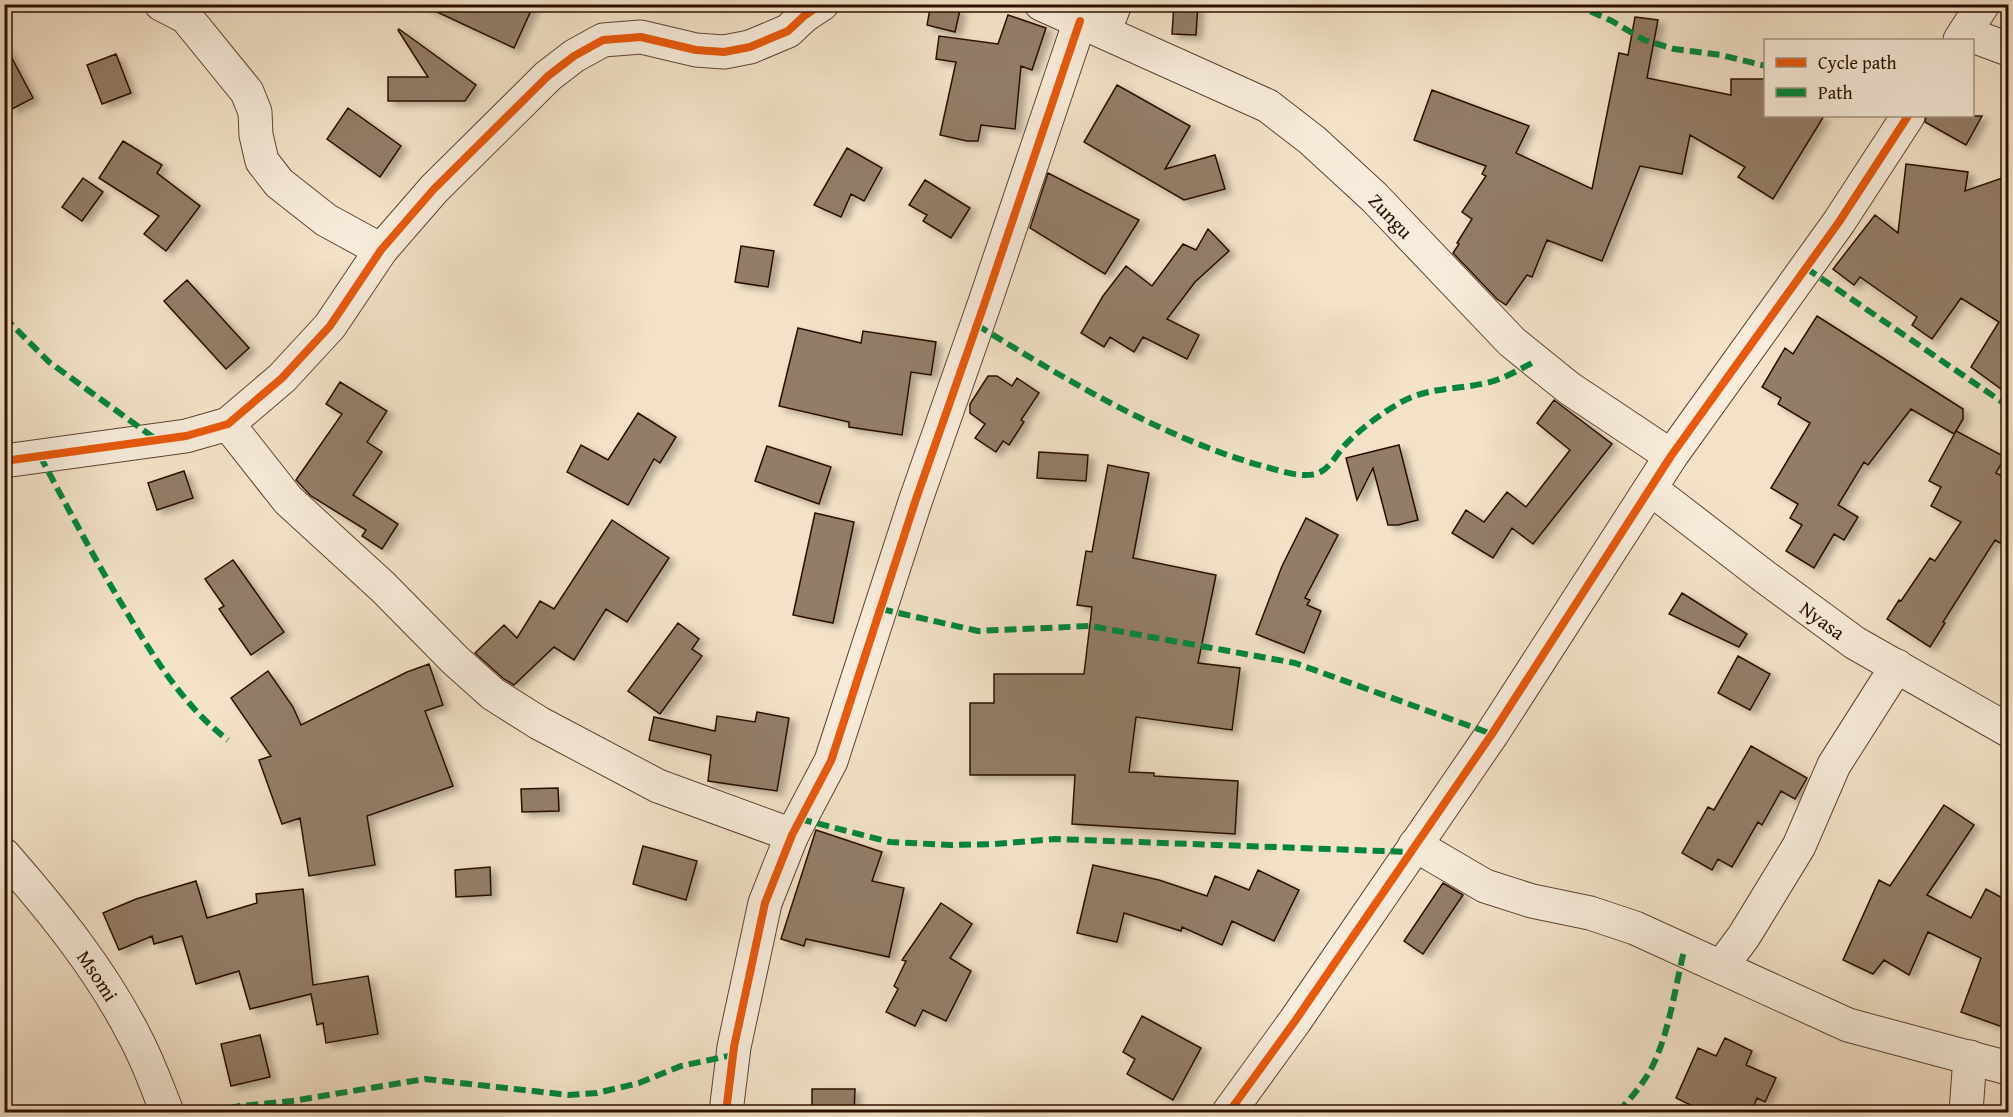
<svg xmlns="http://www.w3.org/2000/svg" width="2013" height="1117" viewBox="0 0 2013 1117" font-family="'Gentium Book Plus',serif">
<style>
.building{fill:#937d68;stroke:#2c0f00;stroke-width:1.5;filter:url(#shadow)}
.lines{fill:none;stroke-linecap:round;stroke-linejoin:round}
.minor-casing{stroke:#5e4432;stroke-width:35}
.tertiary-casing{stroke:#5e4432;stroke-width:35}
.minor{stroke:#f7ecdb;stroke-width:33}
.tertiary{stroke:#f7ecdb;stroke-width:33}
.quiet{stroke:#00873e;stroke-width:6;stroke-dasharray:12 6;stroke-linecap:butt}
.cycleway-casing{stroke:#f7ecdb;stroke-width:11}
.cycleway{stroke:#e8590c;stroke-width:8}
.labels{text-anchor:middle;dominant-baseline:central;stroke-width:6;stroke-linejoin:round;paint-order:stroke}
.street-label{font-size:20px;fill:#2c0f00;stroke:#f7ecdb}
</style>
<defs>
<filter id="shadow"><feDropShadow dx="6" dy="4" stdDeviation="3" flood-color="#0004"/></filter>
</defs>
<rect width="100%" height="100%" fill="#f3e2c8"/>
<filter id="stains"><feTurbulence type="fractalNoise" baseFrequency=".00333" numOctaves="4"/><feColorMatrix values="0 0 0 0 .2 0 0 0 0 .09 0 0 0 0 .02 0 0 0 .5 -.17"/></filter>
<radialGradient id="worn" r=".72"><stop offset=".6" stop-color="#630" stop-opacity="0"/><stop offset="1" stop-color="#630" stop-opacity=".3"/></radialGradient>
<path class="building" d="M420,4H534L514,48Z
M931,4L960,10L955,32L927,25Z
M1174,4H1198L1196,35L1172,34Z
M1008,15L1046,28L1032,70L1021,66L1015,129L981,125L978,141H967L940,135L956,62L936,59L939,36L998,44Z
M1635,17L1658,20L1647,78L1731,95V79H1765L1766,116H1824L1773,199L1738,177L1745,167L1690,135L1682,174L1640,166L1602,261L1547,240L1532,277L1527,275L1506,305L1497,299L1453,253L1459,244L1457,243L1472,219L1462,212L1486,176L1482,174L1486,166L1414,140L1432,90L1529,126L1516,153L1592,189L1619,53L1628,55Z
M399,29L476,85L465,101H388V77H428L398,30Z
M4,43L33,98L12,109L4,93Z
M116,54L131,93L102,104L87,65Z
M1117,85L1190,126L1165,169L1215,155L1225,189L1184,200L1084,142Z
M348,108L401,146L380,177L327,139Z
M1926,116H1982L1966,145L1925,122Z
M123,141L162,165L157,173L200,206L166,251L144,234L159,216L99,178Z
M847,148L882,168L864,201L851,194L841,217L814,205Z
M1906,164L1968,172L1965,191L2008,176V394L1971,367L1999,322L1961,298L1932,339L1912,325L1917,317L1860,277L1854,285L1833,269L1875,215L1898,233Z
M1048,173L1139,220L1105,274L1030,228Z
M83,178L103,192L82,221L62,207Z
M925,180L970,208L951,238L923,221L927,215L909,205Z
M1208,229L1229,251L1195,282L1167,319L1199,335L1187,359L1143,337L1134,352L1110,337L1104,347L1081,333L1103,296L1126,266L1152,286L1183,244L1196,250Z
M741,246L774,251L768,287L735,282Z
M187,280L249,348L226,369L164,301Z
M1817,316L1963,409V419L1956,431L2005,457L1996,473L2008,479V526L2000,543L1995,540L1943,622L1945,623L1930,647L1887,619L1899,600L1901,601L1930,558L1935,561L1961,522L1931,506L1941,487L1929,481L1956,431L1954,434L1911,409L1868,465L1864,462L1838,505L1858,517L1844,540L1834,534L1814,568L1786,551L1802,525L1790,518L1798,504L1771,488L1810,423L1778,404L1781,398L1762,387L1785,348L1793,354Z
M798,328L861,343L863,331L936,342L931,375L911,372L902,435L849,427V422L779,406Z
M988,376H997L1012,386L1017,378L1039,393L1021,420L1024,422L1009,445L1003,441L996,452L975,438L985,424L970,413V404Z
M340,382L387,411L367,442L382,452L353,495L398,524L382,549L362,536L366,530L311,496L296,480L342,414L326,404Z
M1554,400L1612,444L1533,544L1512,528L1493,558L1452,533L1466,510L1484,522L1507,492L1526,507L1570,450L1537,423Z
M638,413L676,437L660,463L654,459L628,505L567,472L581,445L608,460Z
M1399,445L1418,520L1398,525H1388L1373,468L1357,500L1346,458Z
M767,446L831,467L819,504L755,481Z
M1039,452L1088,455L1086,481L1037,478Z
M1108,465L1149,473L1133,558L1216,575L1198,663L1240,668L1232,730L1136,717L1129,772L1154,773V776L1238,781L1235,834L1072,824L1075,775H970V703H994V674H1084L1092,607L1077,605L1086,551L1092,552Z
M184,471L193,498L157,510L148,483Z
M815,513L854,522L833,623L793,615Z
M1306,518L1338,535L1305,598L1310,600L1307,605L1321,611L1304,653L1256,634L1282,566Z
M612,520L669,558L627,622L606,609L574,660L554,647L514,685L504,679L475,653L504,625L517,638L540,601L554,609Z
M233,560L284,632L251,655L219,609L224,606L205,579Z
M1682,593L1747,634L1739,647L1669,614Z
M678,623L699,639L692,649L702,656L660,714L628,691Z
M1738,656L1770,674L1750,710L1718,693Z
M429,664L443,705L425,711L453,786L367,816L375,865L309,876L300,818L282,824L259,760L271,756L231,698L268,671L293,707L301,725L407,672Z
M757,712L789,718L777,791L708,781L711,755L649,740L654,717L715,731L717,716L755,722Z
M1751,746L1807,778L1795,799L1781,791L1762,825L1758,822L1732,867L1718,859L1712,870L1682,853L1708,807L1714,810Z
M558,788L559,811L522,812L521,789Z
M1944,805L1974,825L1927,895L1971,918L1986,889L2008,901V1029L1961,1012L1981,958L1928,932L1909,975L1884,960L1873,974L1843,960L1879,880L1890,886Z
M816,830L882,852L872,881L904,888L889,957L806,939L804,946L781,939Z
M643,846L697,861L686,900L633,884Z
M1093,865L1159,880L1207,896L1215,876L1249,890L1258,870L1299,890L1274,941L1232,921L1222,945L1182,927L1181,931L1124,913L1117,942L1077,933Z
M490,867L491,895L456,897L455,870Z
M196,881L207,918L257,903L256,894L303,889L313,985L368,976L378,1034L326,1043L323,1023L317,1025L311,994L250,1009L239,971L196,984L182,936L154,944L152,936L119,950L103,913L136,899Z
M1443,883L1463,895L1423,954L1404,941Z
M941,903L972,924L950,958L971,971L946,1021L923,1010L915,1026L886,1012L898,989L894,986L906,961L902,960Z
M1142,1016L1201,1048L1173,1100L1127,1074L1135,1059L1123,1052Z
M260,1035L270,1077L231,1086L221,1044Z
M1725,1038L1752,1051L1746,1065L1776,1078L1765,1102L1757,1098L1751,1113H1707L1676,1098L1698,1048L1716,1056Z
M812,1089H855L854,1113H812Z"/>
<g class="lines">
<defs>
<g id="minor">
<path d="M161,4L186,17L247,92L255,112L256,135L262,161L279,183L326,220L381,250"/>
<path id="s1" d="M1041,4L1268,106L1312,140L1374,197L1512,342L1569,388L1671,456"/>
<path d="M1104,32L1115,4"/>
<path d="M1965,33L2008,49"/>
<path d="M228,424L288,500L383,587L455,660L493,694L539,723L658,786L792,835"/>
<path d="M4,461L186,436L228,424L282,378L330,326L381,250L434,189L548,76L574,56L603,40L641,37L696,50L724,52L750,47L788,31L804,16L822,4"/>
<path id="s2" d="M1651,489L1765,577L1855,643L2008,730"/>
<path d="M1415,845L1485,886L1532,901L1590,913L1635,928L1848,1025L2008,1068"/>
<path d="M1721,967L1744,936L1799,846L1834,765L1897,666"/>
<path d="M726,1112L734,1047L765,903L792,835L831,761L915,502L984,305L1080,21"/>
<path d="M1966,1112L1970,1057"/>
</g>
<g id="tertiary">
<path d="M1960,40L1983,4"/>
<path id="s3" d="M4,855C53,911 101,970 135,1037C148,1061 157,1087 167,1112"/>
<path d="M1229,1112L1295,1021L1492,734L1671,456L1839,222L1908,116"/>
</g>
</defs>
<use href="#minor" class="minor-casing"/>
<use href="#tertiary" class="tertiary-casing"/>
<use href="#minor" class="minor"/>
<use href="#tertiary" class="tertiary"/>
<path class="quiet" d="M1574,4L1612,21L1644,40L1674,49L1721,55L1766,66
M1806,268L2008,406
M4,317L49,362L157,440
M977,325C1066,380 1161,437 1262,466C1279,470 1298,478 1316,474C1329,470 1336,455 1344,446C1359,430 1379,415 1398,404C1425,387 1456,390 1486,383C1504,379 1520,369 1536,361
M40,456C69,510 97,564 129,616C156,661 186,708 228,740
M881,609L978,631L1090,626L1295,663L1492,734
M800,819L890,842L951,845L995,844L1055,839L1410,852
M211,1112L240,1106L292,1101L425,1079L569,1095L597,1093L639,1083L681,1066L733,1055
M1618,1112C1632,1097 1645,1082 1654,1063C1670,1028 1675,988 1684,951"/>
<defs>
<path id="cycleway" d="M4,461L186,436L228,424L282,378L330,326L381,250L434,189L548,76L574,56L603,40L641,37L696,50L724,52L750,47L788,31L804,16L822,4
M726,1112L734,1047L765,903L792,835L831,761L915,502L984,305L1080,21
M1229,1112L1295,1021L1492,734L1671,456L1839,222L1908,116"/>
</defs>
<use href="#cycleway" class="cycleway-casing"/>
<use href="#cycleway" class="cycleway"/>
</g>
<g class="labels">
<g class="street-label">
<text stroke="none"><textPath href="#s1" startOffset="414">Zungu</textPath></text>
<text stroke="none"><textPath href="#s2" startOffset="216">Nyasa</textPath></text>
<text stroke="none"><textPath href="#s3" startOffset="153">Msomi</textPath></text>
</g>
</g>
<rect width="2013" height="1117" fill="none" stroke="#f3e2c8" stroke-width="24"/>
<rect x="6" y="6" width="2001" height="1105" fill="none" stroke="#2c0f00" stroke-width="3"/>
<rect x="12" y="12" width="1989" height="1093" fill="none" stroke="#2c0f00" stroke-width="1.5"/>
<rect x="1764" y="39" width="210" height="78" fill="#f7ecdb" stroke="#a69483" stroke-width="1.5"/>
<rect x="1776" y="58" width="30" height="9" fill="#e8590c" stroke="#a69483" stroke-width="1.5"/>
<text x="1818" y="69" font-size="18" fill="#2c0f00">Cycle path</text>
<rect x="1776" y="88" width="30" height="9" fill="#00873e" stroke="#a69483" stroke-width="1.5"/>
<text x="1818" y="99" font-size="18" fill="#2c0f00">Path</text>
<rect width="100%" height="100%" filter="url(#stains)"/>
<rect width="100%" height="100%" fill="url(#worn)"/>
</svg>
